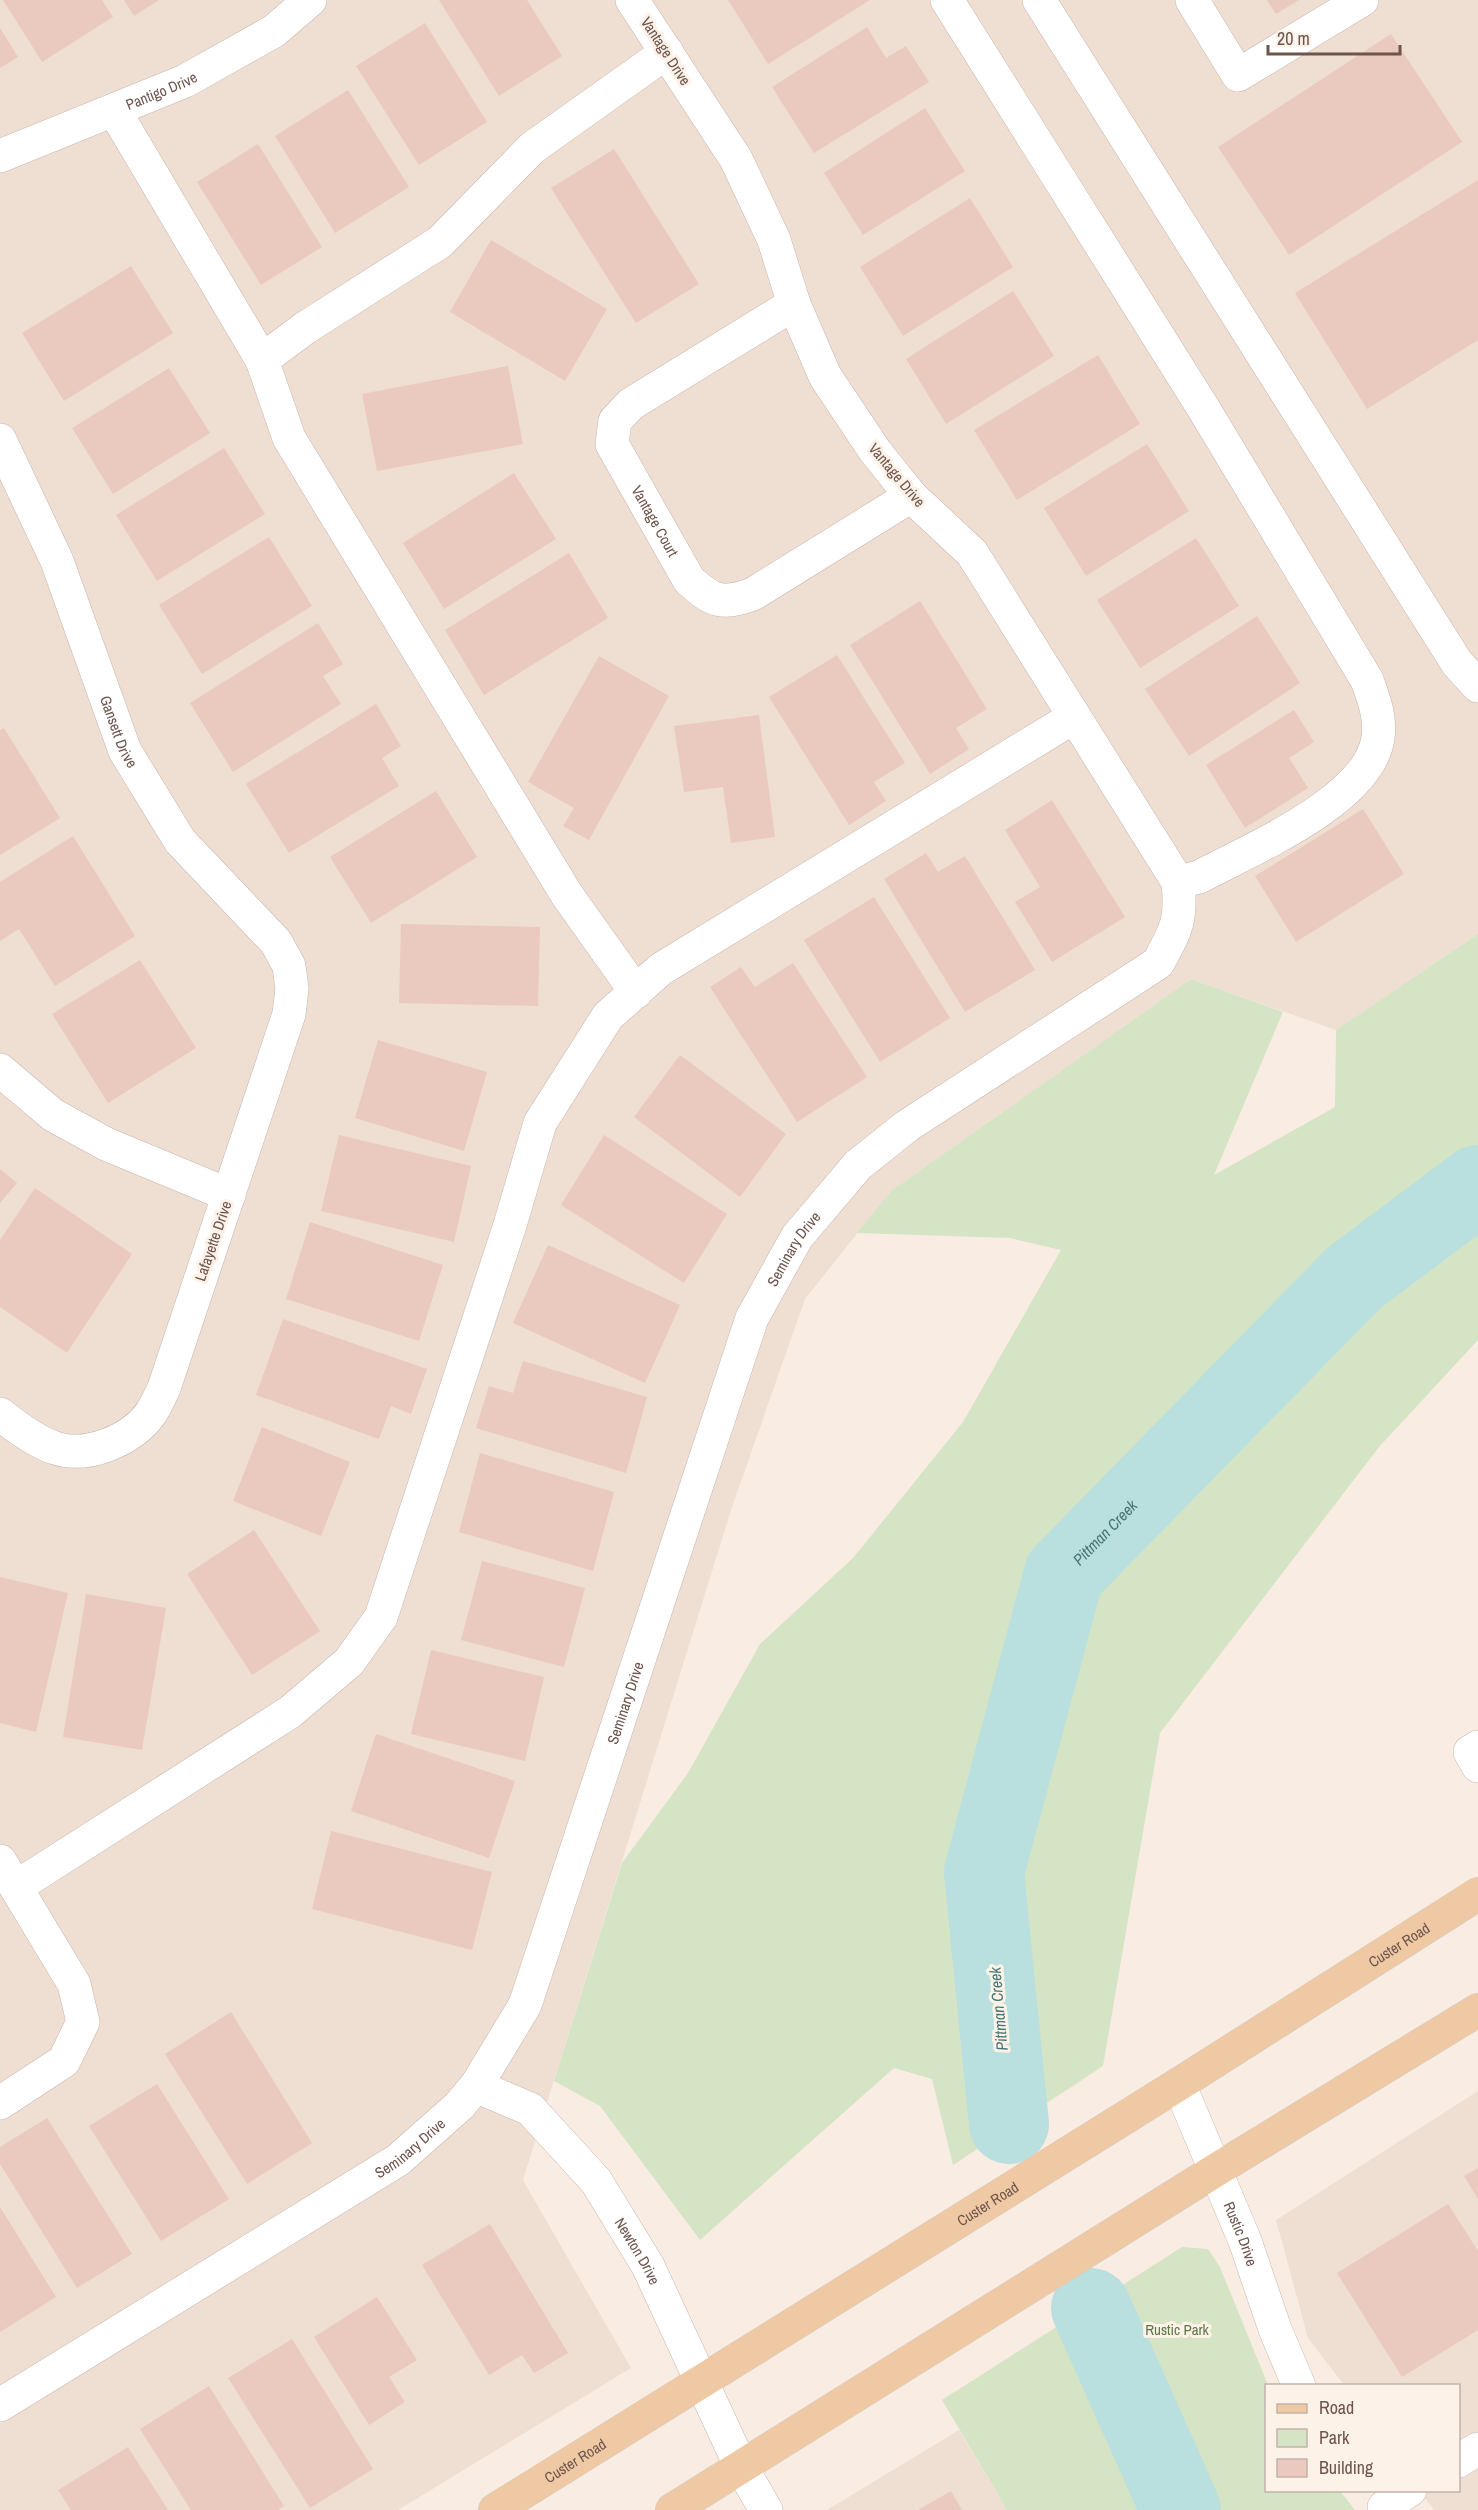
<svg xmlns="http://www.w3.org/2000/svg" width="1478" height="2510" viewBox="0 0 1478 2510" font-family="'Archivo Narrow',sans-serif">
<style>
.residential{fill:#efded2}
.green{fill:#d5e4c4}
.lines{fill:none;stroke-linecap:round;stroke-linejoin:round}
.river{stroke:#badfdf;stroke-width:80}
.building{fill:#eacabe}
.minor-casing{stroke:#c8b5ac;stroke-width:34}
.major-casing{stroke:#d3ccca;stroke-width:34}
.minor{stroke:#fff;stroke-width:33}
.major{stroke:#efc9a3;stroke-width:33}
.labels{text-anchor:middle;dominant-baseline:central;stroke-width:6;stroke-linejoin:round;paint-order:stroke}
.street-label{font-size:15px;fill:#6d544d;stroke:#fcf2e8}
.park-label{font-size:15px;fill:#5d7749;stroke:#fcf2e8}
.water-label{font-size:16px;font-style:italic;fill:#477677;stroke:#fcf2e8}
</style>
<rect width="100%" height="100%" fill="#f9ede3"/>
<path class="residential" d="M0,0H1478V934L1336,1030L1191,979L891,1191L805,1299L731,1510L523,2180L631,2368L398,2510H0Z
M1478,2091V2510H1434L1420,2491L1458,2490V2386L1344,2385L1308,2338L1276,2220Z
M959,2430L1007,2510H827Z"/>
<path class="green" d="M1478,934V1340L1379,1447L1160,1733L1103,2066L953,2165L932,2079L894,2068L700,2240L600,2106L554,2081L622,1863L688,1773L760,1644L853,1558L963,1422L1061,1250L1009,1238L857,1233L891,1191L1191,979L1283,1012L1214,1175L1335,1107L1336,1030Z
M1182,2247L1208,2249L1220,2267L1268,2385L1266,2490L1340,2491L1355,2510H1007L942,2400Z"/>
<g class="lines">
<g class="river">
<path id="s1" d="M1009,2124L984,1872L1064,1574L1354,1278L1478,1185"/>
<path d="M1091,2308L1181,2510"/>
</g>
</g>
<path class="building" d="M3,0H102L113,17L42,62Z
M124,0H159L134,16Z
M439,0H527L562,56L499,96Z
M728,0H870L768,64Z
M1267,0H1299L1276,14Z
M425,23L487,122L419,165L356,66Z
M867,27L886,58L906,46L929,82L814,153L772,87Z
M0,28L18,57L0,68Z
M1391,34L1462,142L1289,255L1218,147Z
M348,90L409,187L335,233L275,136Z
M925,108L965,171L863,235L824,173Z
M258,144L322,247L261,285L197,182Z
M614,149L699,284L636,323L551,188Z
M1478,180V340L1367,409L1295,293Z
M970,198L1013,267L903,336L860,267Z
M491,240L607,309L565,381L450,312Z
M131,266L173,333L64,401L22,333Z
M1013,291L1054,356L946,424L906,359Z
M1098,355L1140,424L1017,500L974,430Z
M508,366L523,444L377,471L362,394Z
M169,368L210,433L113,494L72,428Z
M1147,444L1189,511L1086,576L1044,508Z
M224,448L265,514L157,581L116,515Z
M514,473L556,539L444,609L403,543Z
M269,537L312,606L202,674L159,605Z
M1196,538L1239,606L1140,668L1097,600Z
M569,553L608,618L484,695L445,630Z
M920,601L987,709L956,728L969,749L930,774L850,645Z
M1257,616L1300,683L1189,756L1145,689Z
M318,623L343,664L323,676L341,704L233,772L190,703Z
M837,655L905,763L874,782L886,801L849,825L769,697Z
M599,656L669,696L589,840L563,826L574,808L528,782Z
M376,704L401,746L382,758L399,786L289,853L246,784Z
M1294,710L1314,742L1289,758L1308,788L1245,828L1206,765Z
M759,715L775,837L731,843L723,787L684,792L674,726Z
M4,728L60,818L0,855V730Z
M436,791L477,857L371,923L330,857Z
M1052,800L1125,917L1052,962L1015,902L1040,887L1005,830Z
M1363,809L1404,874L1296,942L1255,876Z
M73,836L135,936L55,986L19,929L0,941V882Z
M926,853L938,872L965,856L1035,970L965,1012L884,879Z
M874,897L950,1018L880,1062L804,940Z
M401,924L540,927L538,1006L399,1003Z
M140,960L196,1048L108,1103L52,1014Z
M793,963L867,1077L797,1122L710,987L741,967L755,987Z
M378,1040L487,1072L464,1151L355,1118Z
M680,1055L786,1134L740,1197L634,1117Z
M339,1135L471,1166L454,1242L321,1211Z
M604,1135L727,1214L684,1283L561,1205Z
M0,1169L17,1183L0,1203Z
M35,1188L132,1254L67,1353L0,1307V1240Z
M310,1222L443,1265L419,1341L286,1299Z
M548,1245L680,1305L645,1383L513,1323Z
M283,1319L427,1369L411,1414L391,1406L379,1439L256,1395Z
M523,1361L647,1397L626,1473L476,1428L489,1386L513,1393Z
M262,1427L350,1462L321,1536L233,1501Z
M480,1453L614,1492L593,1571L459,1532Z
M254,1530L320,1631L252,1675L187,1574Z
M482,1561L585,1588L564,1667L461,1640Z
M0,1577L68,1593L36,1732L0,1723Z
M86,1594L166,1608L142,1750L63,1737Z
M431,1650L544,1677L525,1761L411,1734Z
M376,1734L515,1781L489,1858L351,1811Z
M331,1831L492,1872L472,1950L312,1909Z
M231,2012L312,2143L247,2184L165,2054Z
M157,2084L229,2199L161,2241L89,2126Z
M47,2118L132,2254L77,2288L0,2164V2147Z
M1478,2168V2199L1464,2176Z
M1448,2204L1478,2251V2330L1402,2377L1337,2273Z
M0,2207L56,2297L0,2332Z
M490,2224L568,2353L534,2373L522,2355L489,2375L422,2265Z
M377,2297L417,2360L389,2377L405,2402L369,2425L314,2337Z
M292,2339L373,2469L310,2508L228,2378Z
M209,2386L284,2506L278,2510H191L140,2429Z
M128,2447L168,2510H71L58,2490Z
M951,2491L962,2510H918Z"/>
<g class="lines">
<defs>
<g id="minor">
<path d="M947,0L1202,406L1367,680C1374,700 1381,717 1378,738C1369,801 1249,850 1199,877L1178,882"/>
<path d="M1039,0L1457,663L1478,686"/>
<path d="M1192,0L1238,75L1362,0"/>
<path d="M114,110L262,360"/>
<path id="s2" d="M0,156L185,81L274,31L310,0"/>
<path id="s3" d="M794,304L631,404L615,421L612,444L689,580C713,602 722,605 753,594L911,496"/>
<path id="s4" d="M0,440L57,561L125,751L180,841L276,942L289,966L292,989L289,1014L164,1388C160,1396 156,1406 151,1413C132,1440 87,1459 55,1448C36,1442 15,1426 0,1414"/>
<path d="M636,992L567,895L289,438L262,360L305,328L440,242L532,148L667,52"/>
<path d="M0,1070L53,1115L106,1144L229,1195"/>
<path d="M1478,1747L1470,1752L1478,1766"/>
<path d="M0,1861L74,1984L83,2022L64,2061L0,2103"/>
<path d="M16,1887L290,1712L349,1662L381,1617L510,1225L540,1123L608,1016L661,969L1074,717"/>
<path id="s5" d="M1179,2084L1245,2241L1275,2329L1299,2386"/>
<path id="s6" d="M476,2086L530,2109L596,2181L648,2266L741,2467L766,2510"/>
<path id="s7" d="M0,2405L398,2160L459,2106L476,2086L525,2005L752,1318L797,1237L858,1165L907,1126L1158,963C1176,930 1182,921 1178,882L972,553L911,496L875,451L825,376L794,304L774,240L736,159L632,0"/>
<path d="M1458,2461L1478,2449"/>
<path d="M1384,2507L1410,2490"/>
</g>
<g id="major">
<path id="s8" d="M495,2510L1179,2084L1478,1894"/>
<path d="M672,2510L1216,2170L1478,2010"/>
</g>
</defs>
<use href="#minor" class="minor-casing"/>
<use href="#major" class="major-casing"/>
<use href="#minor" class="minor"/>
<use href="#major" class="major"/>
</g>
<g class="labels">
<g class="street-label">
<text transform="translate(666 51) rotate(57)">Vantage Drive</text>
<text stroke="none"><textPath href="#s2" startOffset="174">Pantigo Drive</textPath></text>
<text transform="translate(897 475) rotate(50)">Vantage Drive</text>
<text stroke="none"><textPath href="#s3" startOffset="326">Vantage Court</textPath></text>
<text stroke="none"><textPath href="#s4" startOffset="315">Gansett Drive</textPath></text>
<text transform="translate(213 1241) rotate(-71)">Lafayette Drive</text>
<text stroke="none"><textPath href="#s7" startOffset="1474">Seminary Drive</textPath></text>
<text stroke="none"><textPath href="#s7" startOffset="988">Seminary Drive</textPath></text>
<text stroke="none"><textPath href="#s8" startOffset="1066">Custer Road</textPath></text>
<text stroke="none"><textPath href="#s7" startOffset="484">Seminary Drive</textPath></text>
<text stroke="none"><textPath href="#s8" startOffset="580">Custer Road</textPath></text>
<text stroke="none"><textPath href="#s5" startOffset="162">Rustic Drive</textPath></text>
<text stroke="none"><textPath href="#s6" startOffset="238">Newton Drive</textPath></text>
<text stroke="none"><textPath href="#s8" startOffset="94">Custer Road</textPath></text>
</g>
<g class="park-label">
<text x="1177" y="2329">Rustic Park</text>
</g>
<g class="water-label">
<text stroke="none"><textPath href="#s1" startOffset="620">Pittman Creek</textPath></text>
<text transform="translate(998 2009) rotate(-95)">Pittman Creek</text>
</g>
</g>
<rect x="1265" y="2384" width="195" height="108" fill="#fcf2e8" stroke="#c3b3aa" stroke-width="1.5"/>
<rect x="1277" y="2404" width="30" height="9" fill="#efc9a3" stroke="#c3b3aa" stroke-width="1.5"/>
<text x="1319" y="2414" font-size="18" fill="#6d544d">Road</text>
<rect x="1277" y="2429" width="30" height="18" fill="#d5e4c4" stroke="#c3b3aa" stroke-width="1.5"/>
<text x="1319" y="2444" font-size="18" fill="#6d544d">Park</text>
<rect x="1277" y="2459" width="30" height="18" fill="#eacabe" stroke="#c3b3aa" stroke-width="1.5"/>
<text x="1319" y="2474" font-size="18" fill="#6d544d">Building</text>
<path d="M1268 45v9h132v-9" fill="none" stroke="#6d544d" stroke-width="3"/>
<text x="1277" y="45" font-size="18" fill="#6d544d" stroke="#fcf2e8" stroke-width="4.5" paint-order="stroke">20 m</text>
</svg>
